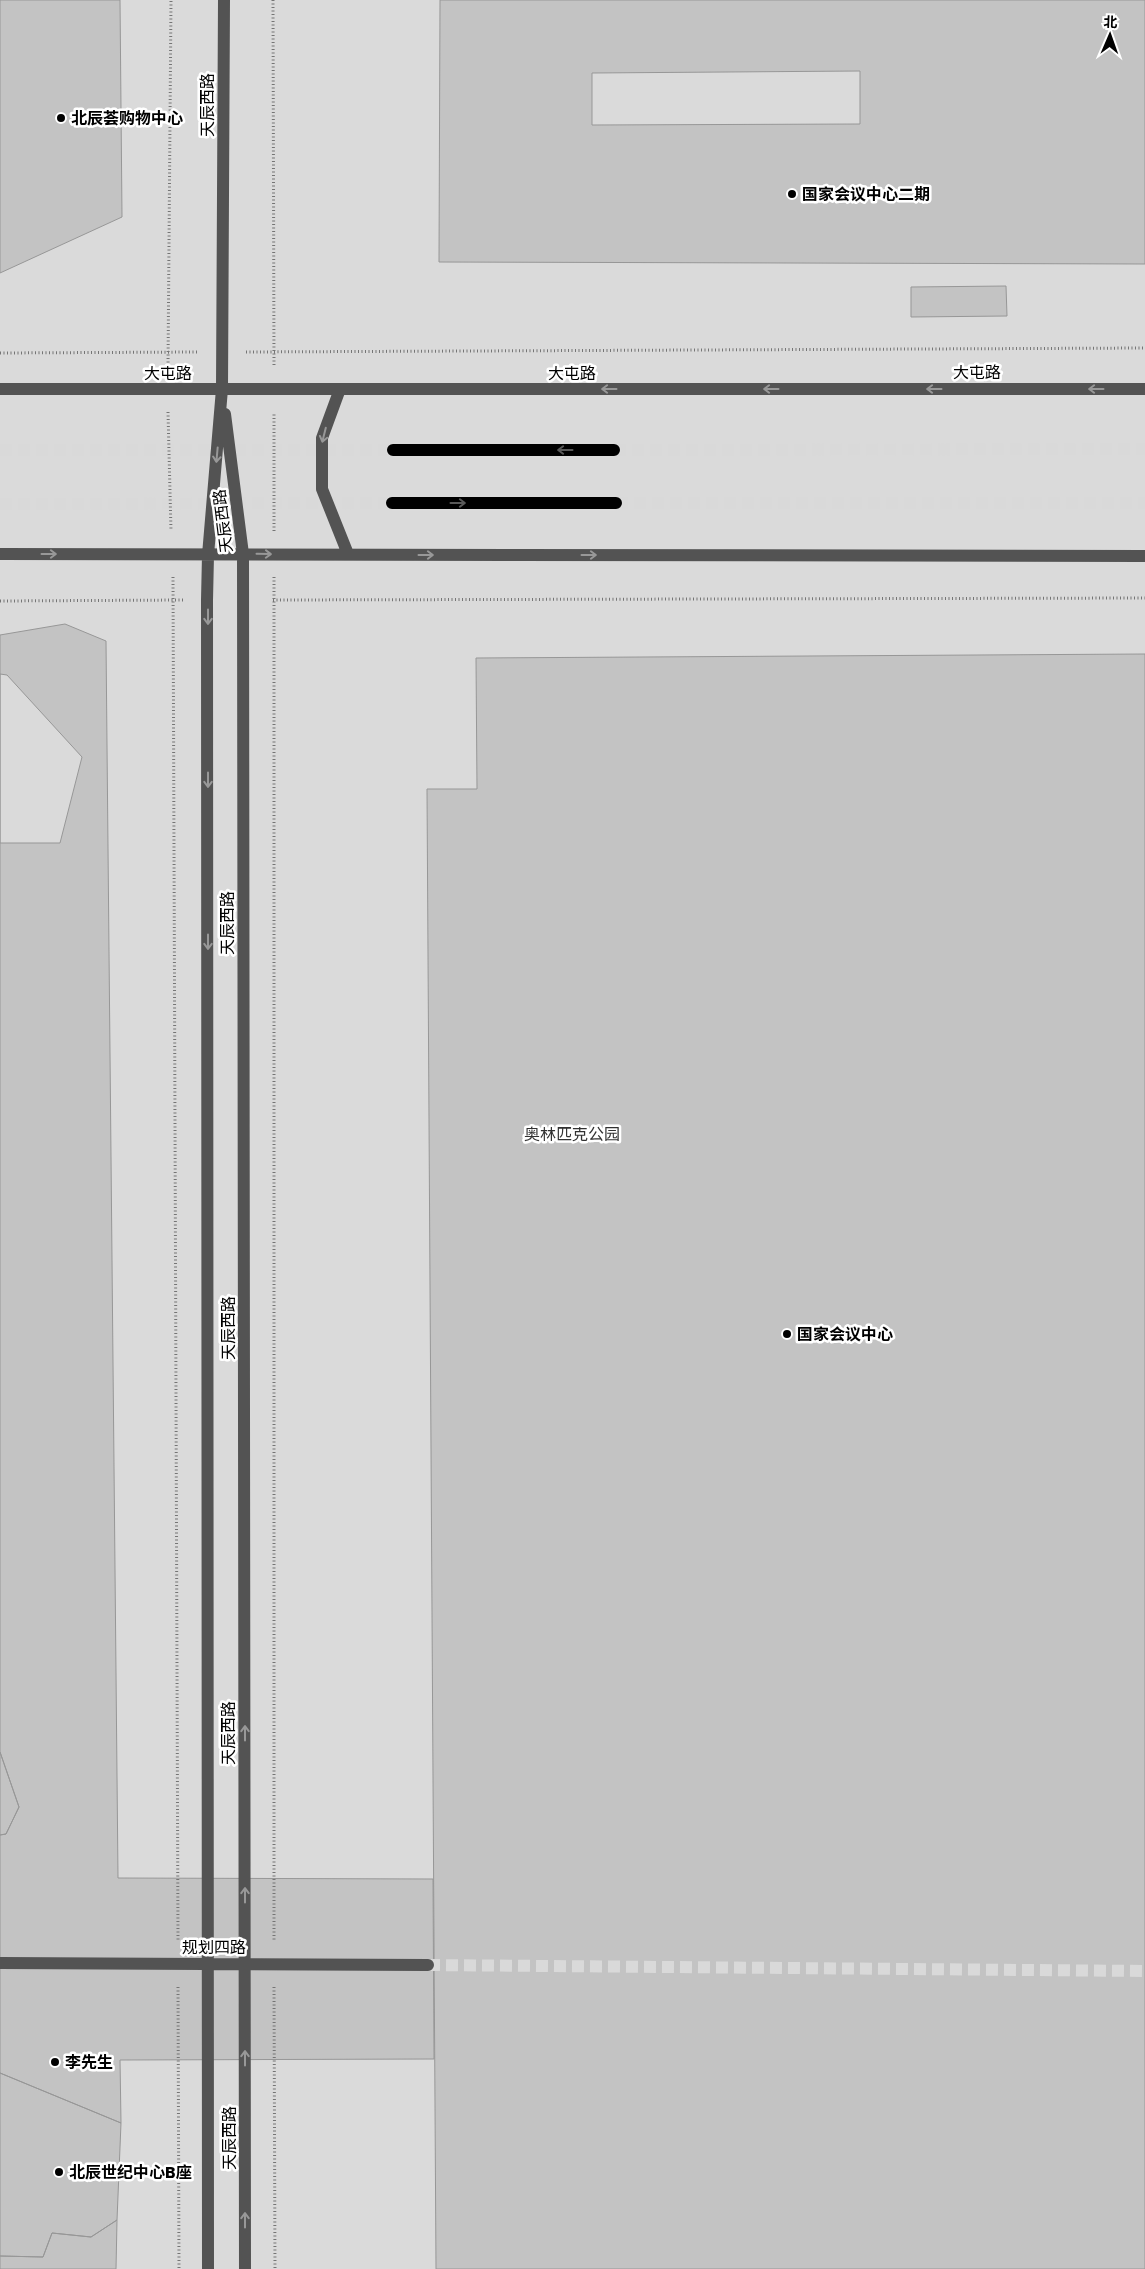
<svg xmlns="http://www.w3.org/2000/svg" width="1145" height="2269" viewBox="0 0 1145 2269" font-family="Poppins,'Noto Sans SC',sans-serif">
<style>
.green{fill:#dadada}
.building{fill:#c3c3c3;stroke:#979797;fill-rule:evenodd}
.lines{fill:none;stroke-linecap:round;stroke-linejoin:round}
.minor-tunnel{stroke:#d9d9d9;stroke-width:12;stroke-dasharray:12 6;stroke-linecap:butt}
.major-tunnel{stroke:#d9d9d9;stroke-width:12;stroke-dasharray:12 6;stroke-linecap:butt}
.major-casing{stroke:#dbdbdb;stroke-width:15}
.path{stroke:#757575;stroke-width:3;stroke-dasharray:1 2.5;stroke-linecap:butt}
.minor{stroke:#535353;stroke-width:12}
.major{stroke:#000;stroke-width:12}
.oneway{stroke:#989898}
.oneway2{stroke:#595959}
.poi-dot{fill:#000;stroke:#fff;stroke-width:2}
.labels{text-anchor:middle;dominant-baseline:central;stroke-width:5;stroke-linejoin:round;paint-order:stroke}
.street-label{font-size:16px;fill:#000;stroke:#fff}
.poi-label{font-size:16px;font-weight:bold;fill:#000;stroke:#fff;text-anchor:start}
.park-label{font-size:16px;fill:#313131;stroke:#fff}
</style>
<rect width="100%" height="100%" fill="#fff"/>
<path class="green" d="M0,0H1145V2269H0Z"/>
<path class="building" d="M0,0H120L122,217L0,273Z
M440,0H1145V264L439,262ZM860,71V124L592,125V73Z
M1006,286L1007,316L911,317V287Z
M65,624L106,641L118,1878L433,1879L434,2059L120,2060L121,2123L0,2073V1835L6,1834L19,1807L0,1752V635Z
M1145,654V2269H436L427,789H477L476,658Z
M0,674L7,675L82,757L60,843H0Z
M0,1752L19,1807L6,1834L0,1835Z
M0,2073L121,2123L117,2220L91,2237L52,2233L43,2257L0,2256Z
M117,2220L116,2269H0V2256L43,2257L52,2233L91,2237Z"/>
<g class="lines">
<path class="minor-tunnel" d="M428,1965L1145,1971"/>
<path class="major-tunnel" d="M0,450H393
M614,450L1145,449
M616,503H1145
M0,504L392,503"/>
<defs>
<path id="major" d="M393,450H614
M392,503H616"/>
</defs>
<use href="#major" class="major-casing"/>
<path class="path" d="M273,0L274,366
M246,352L1145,348
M0,353L199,352
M168,366L171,0
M168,412L171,531
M274,531V412
M173,577L178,1941
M274,577V1941
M273,600L1145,598
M0,601L184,600
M178,1987L179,2269
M274,1987L275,2269"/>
<path class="minor" d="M0,389H1145
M340,389L322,438V489L348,554
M225,414L243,554L245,2269
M0,554L1145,556
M0,1963L428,1965
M208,2269L207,600L208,555L222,389L224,0"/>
<use href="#major" class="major"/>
</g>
<defs><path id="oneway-shaft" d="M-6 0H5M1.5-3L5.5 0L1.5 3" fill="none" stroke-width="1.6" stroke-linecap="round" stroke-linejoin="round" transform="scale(1.25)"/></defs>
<g class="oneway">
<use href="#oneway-shaft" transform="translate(609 389) rotate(180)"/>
<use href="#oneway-shaft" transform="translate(771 389) rotate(180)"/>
<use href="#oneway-shaft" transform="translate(934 389) rotate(180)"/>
<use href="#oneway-shaft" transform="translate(1096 389) rotate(180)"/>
<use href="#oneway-shaft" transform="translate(324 435) rotate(104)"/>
<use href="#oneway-shaft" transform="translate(217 455) rotate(95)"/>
<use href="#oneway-shaft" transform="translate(49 554)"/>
<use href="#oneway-shaft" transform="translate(264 554) rotate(1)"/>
<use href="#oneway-shaft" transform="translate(426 555)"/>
<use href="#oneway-shaft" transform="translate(589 555)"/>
<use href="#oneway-shaft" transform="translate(208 617) rotate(90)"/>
<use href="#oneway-shaft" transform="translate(208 780) rotate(90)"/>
<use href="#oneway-shaft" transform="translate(208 942) rotate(90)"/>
<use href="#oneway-shaft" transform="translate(245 1733) rotate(-90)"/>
<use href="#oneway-shaft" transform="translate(245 1895) rotate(-90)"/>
<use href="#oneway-shaft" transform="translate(245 2058) rotate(-90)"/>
<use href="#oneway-shaft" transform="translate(245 2220) rotate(-90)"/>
</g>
<g class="oneway2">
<use href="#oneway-shaft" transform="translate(565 450) rotate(180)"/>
<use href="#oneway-shaft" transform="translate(458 503)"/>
</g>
<g class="poi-dot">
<circle cx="61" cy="118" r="5"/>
<circle cx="792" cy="194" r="5"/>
<circle cx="787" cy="1334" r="5"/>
<circle cx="55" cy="2062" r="5"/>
<circle cx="59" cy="2172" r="5"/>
</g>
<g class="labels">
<g class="street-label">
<text transform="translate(207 105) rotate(-90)">天辰西路</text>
<text x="977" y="372">大屯路</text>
<text x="168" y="373">大屯路</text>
<text x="572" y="373">大屯路</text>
<text transform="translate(223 521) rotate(-97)">天辰西路</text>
<text transform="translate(227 923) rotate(-90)">天辰西路</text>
<text transform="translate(228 1328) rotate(-90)">天辰西路</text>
<text transform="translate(228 1733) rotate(-90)">天辰西路</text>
<text x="214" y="1947">规划四路</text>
<text transform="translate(229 2138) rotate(-90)">天辰西路</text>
</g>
<g class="poi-label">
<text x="71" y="118">北辰荟购物中心</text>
<text x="802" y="194">国家会议中心二期</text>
<text x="797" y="1334">国家会议中心</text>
<text x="65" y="2062">李先生</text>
<text x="69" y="2172">北辰世纪中心B座</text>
</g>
<g class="park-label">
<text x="572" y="1134">奥林匹克公园</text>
</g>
</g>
<g transform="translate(1110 35) rotate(2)" stroke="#ffffff" stroke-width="4" paint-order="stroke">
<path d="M0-4L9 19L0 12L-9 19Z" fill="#000000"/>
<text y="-8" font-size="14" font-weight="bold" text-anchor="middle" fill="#000000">北</text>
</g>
</svg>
